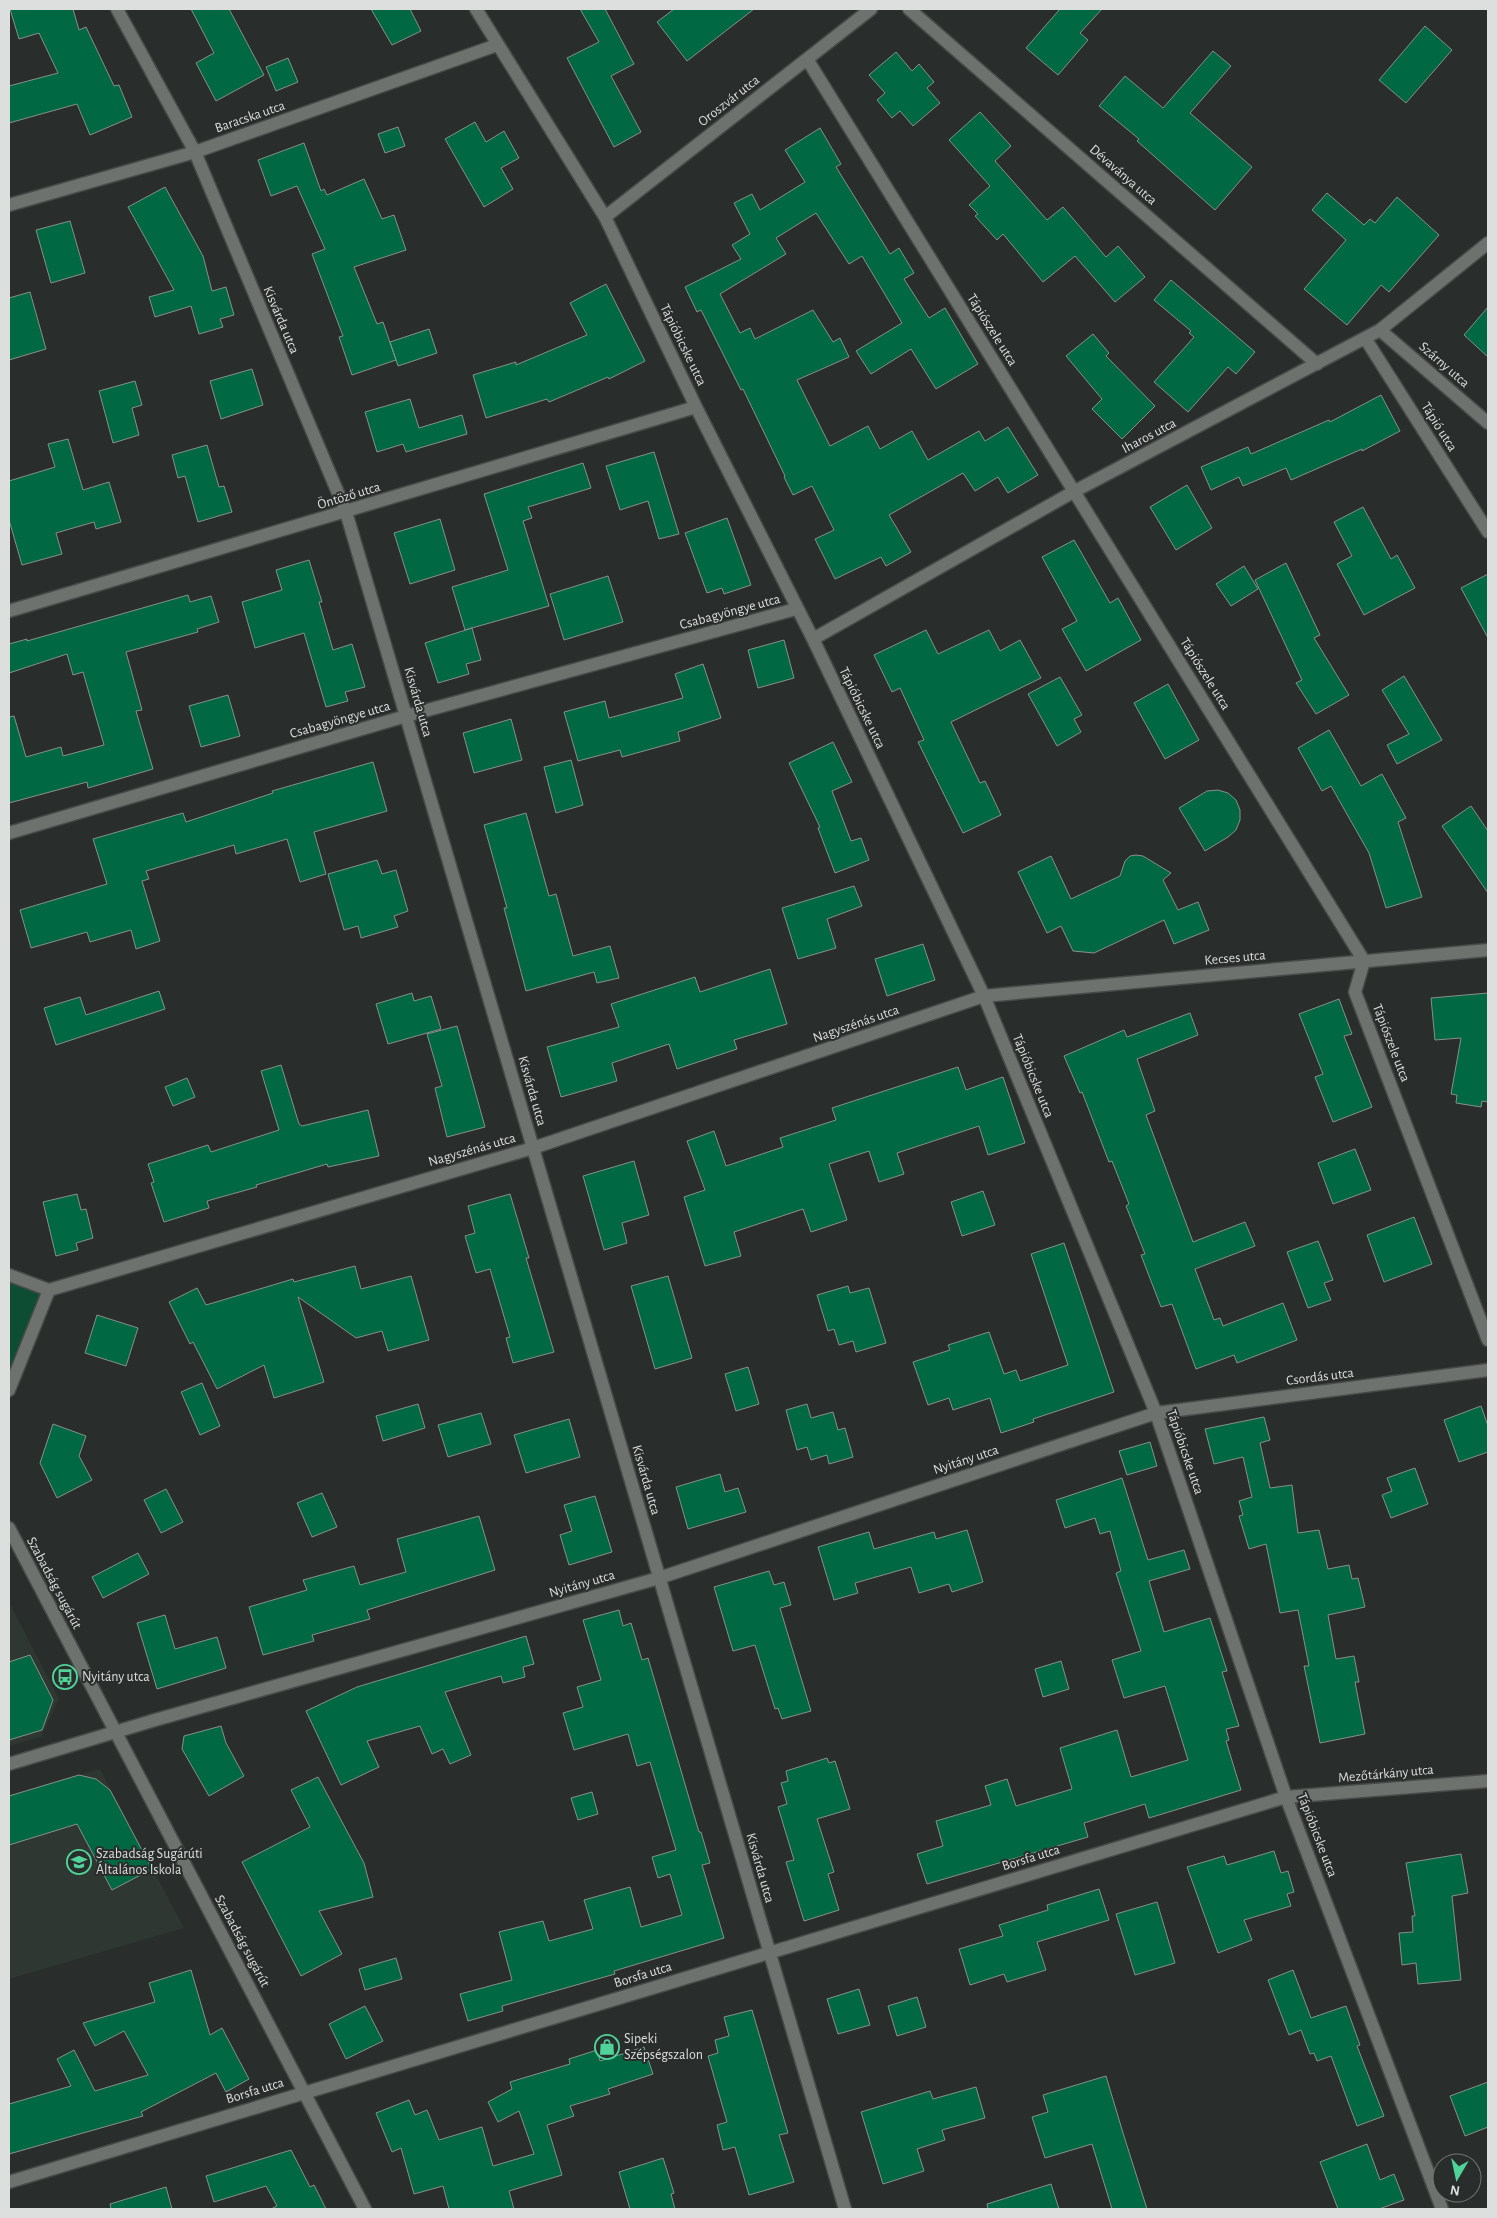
<svg xmlns="http://www.w3.org/2000/svg" width="1497" height="2218" viewBox="0 0 1497 2218" font-family="'Alegreya Sans',sans-serif">
<style>
.built{fill:#2e3732}
.green{fill:#0d4d33}
.building{fill:#006944;stroke:#8a8f8c}
.lines{fill:none;stroke-linecap:round;stroke-linejoin:round}
.minor-casing{stroke:#474a48;stroke-width:15}
.minor{stroke:#6d726f;stroke-width:12}
.labels{text-anchor:middle;dominant-baseline:central;stroke-width:4;stroke-linejoin:round;paint-order:stroke}
.street-label{font-size:14px;fill:#dcdfde;stroke:#292d2b}
.poi-label{font-size:14px;fill:#dcdfde;stroke:#292d2b;text-anchor:start}
</style>
<rect width="100%" height="100%" fill="#292d2b"/>
<path class="built" d="M9,1602L59,1699L41,1737L9,1746Z
M100,1769L184,1928L9,1979V1795Z"/>
<path class="green" d="M9,1275L49,1290L9,1390Z"/>
<path class="building" d="M10,9H73L79,30L86,27L114,86L119,85L132,117L90,135L77,104L9,123V86L58,73L39,33L19,39Z
M191,9H229L264,75L216,101L196,63L214,53Z
M371,9H410L421,31L392,45Z
M580,9H605L634,64L611,76L641,132L614,147L567,58L599,42Z
M674,9H754L687,61L657,22Z
M1060,9H1102L1080,33L1088,40L1058,75L1026,48Z
M1425,26L1452,50L1406,103L1379,80Z
M1213,51L1231,66L1190,113L1252,167L1215,210L1137,141L1139,139L1099,106L1125,76L1163,108Z
M896,52L912,71L919,64L934,82L927,88L940,103L913,126L900,111L892,118L877,100L885,93L869,75Z
M288,58L298,82L276,91L266,67Z
M980,112L1011,146L995,161L1047,220L1063,207L1106,257L1118,246L1145,277L1115,302L1075,256L1043,282L1003,234L997,240L975,216L978,214L969,205L990,186L949,140Z
M475,122L486,142L504,131L519,158L501,168L513,189L484,207L445,139Z
M398,127L405,146L385,153L378,134Z
M820,128L841,164L836,167L890,254L899,248L914,273L904,279L929,318L945,308L978,364L936,389L911,349L871,374L856,351L902,323L862,256L849,264L816,213L776,238L786,254L720,294L740,333L750,328L755,339L813,310L833,342L840,338L849,357L797,380L830,446L868,426L880,449L912,431L928,460L979,431L985,441L1008,427L1038,475L1008,493L998,477L975,491L963,473L889,515L911,552L886,566L881,557L835,579L815,539L834,530L812,486L793,495L784,477L785,476L743,389L741,390L701,310L697,312L685,287L741,259L732,245L750,234L734,203L752,194L760,210L805,182L785,150Z
M304,143L321,191L324,189L327,195L364,179L382,219L394,215L406,250L354,267L377,324L383,322L396,360L352,375L339,337L343,336L312,254L325,249L297,186L271,196L258,160Z
M165,187L203,256L212,291L226,287L234,315L220,319L223,327L199,334L191,306L155,317L149,297L174,290L128,207Z
M1327,193L1364,225L1370,219L1375,223L1397,197L1439,235L1389,292L1381,285L1347,325L1304,289L1346,240L1312,210Z
M70,221L85,273L51,283L36,230Z
M1171,280L1255,352L1236,374L1228,367L1188,412L1154,382L1194,337L1189,333L1191,331L1154,300Z
M606,284L645,361L609,379L608,377L549,402L547,399L486,418L473,375L516,362V365L587,335L570,303Z
M30,292L46,349L9,360V298Z
M1488,307V357L1464,335Z
M429,329L437,353L398,366L390,342Z
M1093,334L1109,353L1106,356L1155,406L1122,439L1092,409L1102,399L1066,356Z
M252,369L263,405L221,419L210,381Z
M135,381L142,405L132,408L139,435L113,443L99,391Z
M1381,395L1400,431L1362,451V449L1291,480L1286,468L1243,486L1239,477L1211,490L1201,467L1248,447L1251,454L1329,420L1330,422Z
M410,399L419,428L462,415L467,434L406,452L403,444L377,452L365,412Z
M68,439L83,490L109,482L121,522L96,529L94,522L56,533L62,554L22,565L9,520V481L55,467L48,444Z
M207,445L219,487L224,486L232,512L198,522L185,476L178,478L172,455Z
M654,452L679,534L659,539L648,501L620,510L606,466Z
M583,463L591,488L528,507L532,518L523,521L549,606L465,630L452,587L508,570L484,494Z
M1187,485L1212,528L1176,550L1150,507Z
M1363,507L1391,559L1397,555L1415,588L1364,615L1337,564L1352,556L1334,522Z
M727,518L751,585L724,594L722,588L707,593L685,533Z
M440,519L455,570L410,584L394,533Z
M1074,540L1110,603L1118,598L1141,640L1086,671L1062,629L1077,621L1042,557Z
M309,560L322,602H319L333,650L352,644L365,687L345,692L348,701L326,707L304,633L255,648L242,602L282,590L276,570Z
M1286,563L1320,635L1314,638L1349,695L1316,714L1296,683L1302,680L1255,580Z
M1244,566L1258,589L1231,606L1216,584Z
M1488,574V638L1461,588Z
M608,576L623,622L564,640L550,594Z
M188,595L190,602L211,596L219,622L197,629L198,632L126,652L142,710L136,711L153,769L88,788L87,782L9,803V717L14,716L26,757L61,747L63,756L104,745L83,672L73,675L67,654L9,673V644L27,639V641Z
M472,628L481,660L466,664L469,674L438,683L425,643Z
M926,630L938,654L989,630L1000,651L1020,640L1041,678L951,722L980,783L985,781L1001,815L963,833L918,742L924,740L900,688L892,692L874,655Z
M784,640L794,678L758,688L748,650Z
M703,664L721,718L678,732L680,741L622,757L620,750L578,761L564,712L605,701L609,718L683,698L675,674Z
M1404,676L1442,740L1397,764L1387,745L1409,734L1382,690Z
M1060,677L1082,715L1074,719L1081,732L1057,746L1028,694Z
M1168,684L1199,740L1165,759L1134,703Z
M228,695L240,736L201,747L189,706Z
M511,719L522,760L474,773L463,733Z
M1329,730L1361,786L1382,774L1406,818L1398,822L1422,897L1386,908L1369,853L1331,786L1322,791L1298,748Z
M833,742L852,782L832,791L851,841L861,838L869,860L835,873L818,828L820,827L789,763Z
M571,760L583,805L556,813L544,767Z
M373,762L387,811L314,832L326,874L300,882L287,839L236,854L234,845L146,871L149,879L142,881L160,941L136,949L131,930L90,942L87,932L31,948L20,910L107,884L93,839L183,813L186,822L273,793L272,791Z
M1218,790L1228,793L1236,800L1240,810V820L1236,830L1228,837L1205,851L1179,808L1207,791Z
M1471,806L1488,831V893L1442,826Z
M526,813L549,896L556,894L573,956L610,946L619,978L597,983L594,972L526,991L504,908H507L484,825Z
M1136,855L1143,856L1171,873L1163,880L1178,910L1198,902L1209,930L1174,944L1164,920L1094,953L1073,951L1061,926L1047,933L1018,872L1051,856L1071,899L1120,876L1125,861L1130,856Z
M377,860L382,874L396,870L408,911L394,916L398,927L361,938L358,926L344,930L328,874Z
M854,886L862,906L827,919L836,948L798,959L782,908Z
M923,944L935,980L887,996L875,959Z
M770,969L787,1024L734,1040L737,1049L677,1069L669,1044L612,1063L617,1081L561,1097L547,1047L619,1027L611,1004L695,977L700,992Z
M159,991L165,1009L56,1045L44,1008L80,997L86,1015Z
M412,993L414,1001L431,996L441,1029L388,1044L376,1004Z
M1488,993V1102L1482,1101L1481,1107L1456,1103L1457,1095L1451,1094L1461,1038L1435,1040L1431,998Z
M1339,999L1352,1034L1344,1036L1372,1107L1333,1122L1315,1077L1323,1074L1299,1014Z
M1190,1013L1198,1035L1137,1059L1155,1111L1146,1115L1193,1242L1245,1222L1255,1246L1195,1269L1214,1320L1220,1318L1223,1326L1283,1303L1297,1340L1237,1363L1234,1355L1196,1369L1172,1304L1161,1307L1141,1255L1145,1254L1126,1206L1129,1204L1112,1161L1109,1162L1082,1092L1080,1093L1064,1056L1124,1030L1127,1037Z
M457,1026L485,1127L447,1137L435,1088L442,1086L427,1034Z
M281,1065L299,1124L302,1126L368,1110L379,1156L328,1167L327,1164L256,1185L257,1187L207,1201L209,1208L164,1222L151,1183L154,1182L148,1164L208,1145L211,1152L279,1130L261,1071Z
M958,1067L966,1090L1003,1077L1025,1143L988,1155L979,1126L897,1153L904,1174L879,1182L869,1151L829,1164L847,1220L811,1232L803,1209L734,1232L741,1256L705,1266L684,1197L705,1190L687,1141L714,1131L726,1166L783,1147L780,1138L836,1120L832,1108Z
M187,1078L195,1097L173,1106L165,1087Z
M1355,1149L1371,1190L1333,1204L1318,1163Z
M634,1161L649,1215L622,1223L627,1243L604,1250L583,1176Z
M983,1191L995,1225L962,1236L951,1202Z
M77,1194L81,1210L86,1209L93,1238L76,1243L78,1250L56,1256L43,1202Z
M510,1194L529,1258H526L554,1352L513,1363L506,1338L510,1337L490,1269L476,1273L465,1236L475,1233L468,1206Z
M1414,1217L1432,1264L1384,1282L1367,1235Z
M1318,1241L1333,1280L1324,1283L1331,1300L1308,1308L1287,1252Z
M1064,1243L1114,1392L1033,1419L1034,1422L1001,1433L990,1398L953,1410L949,1398L928,1405L913,1362L950,1350L948,1345L989,1332L1004,1374L1016,1370L1020,1381L1068,1365L1031,1254Z
M355,1266L361,1289L411,1276L429,1340L388,1351L382,1331L356,1338L298,1297L324,1382L274,1398L264,1365L217,1389L193,1342L190,1344L169,1302L197,1288L206,1305L293,1279L294,1282Z
M668,1276L692,1358L655,1369L631,1286Z
M848,1286L850,1293L869,1288L886,1343L856,1352L853,1341L839,1345L834,1329L828,1331L817,1295Z
M97,1315L138,1328L126,1366L85,1353Z
M748,1367L759,1404L736,1411L725,1374Z
M202,1383L220,1426L200,1435L181,1392Z
M418,1404L425,1428L383,1441L376,1416Z
M807,1404L811,1418L833,1412L838,1430L845,1428L853,1457L829,1464L827,1455L811,1460L807,1447L797,1450L786,1410Z
M1481,1406L1488,1426V1452L1459,1462L1444,1420Z
M481,1413L491,1444L448,1457L438,1425Z
M1264,1417L1270,1440L1260,1443L1270,1488L1292,1485L1298,1533L1319,1530L1328,1569L1349,1565L1352,1579L1358,1578L1365,1607L1328,1615L1336,1659L1354,1656L1359,1682H1355L1365,1734L1320,1743L1304,1666H1309L1298,1610L1280,1613L1266,1544L1249,1549L1239,1516L1243,1515L1239,1501L1252,1497L1243,1457L1214,1464L1205,1429Z
M569,1419L580,1457L526,1473L514,1435Z
M53,1424L86,1436L79,1456L92,1480L57,1498L40,1463Z
M1150,1442L1157,1466L1127,1475L1119,1451Z
M1415,1468L1428,1504L1391,1518L1382,1495L1392,1491L1387,1478Z
M720,1474L725,1492L738,1488L746,1512L688,1529L676,1487Z
M1122,1478L1148,1560L1184,1550L1190,1569L1149,1581L1164,1632L1210,1618L1227,1671L1222,1672L1239,1726L1226,1729L1229,1740L1226,1741L1241,1790L1149,1818L1145,1804L1084,1823L1088,1837L927,1884L917,1854L943,1846L936,1821L991,1805L985,1786L1007,1779L1016,1806L1072,1789L1060,1748L1117,1730L1131,1777L1188,1760L1165,1686L1124,1698L1112,1660L1141,1651L1116,1573L1121,1571L1110,1531L1100,1534L1095,1518L1065,1528L1056,1500Z
M166,1489L183,1522L161,1533L144,1500Z
M322,1493L337,1527L312,1537L297,1503Z
M595,1496L612,1552L569,1565L560,1535L572,1531L564,1505Z
M479,1516L495,1570L367,1610L370,1619L312,1635L314,1641L263,1655L249,1607L307,1590L303,1580L354,1566L360,1585L406,1572L397,1539Z
M967,1530L983,1582L952,1592L949,1584L919,1593L911,1567L855,1583L858,1593L834,1600L818,1547L869,1532L874,1549L934,1532L936,1539Z
M138,1553L149,1574L103,1598L92,1577Z
M769,1571L774,1585L784,1582L791,1605L780,1608L811,1711L782,1719L778,1708L775,1709L755,1645L733,1651L714,1587Z
M619,1610L623,1626L631,1623L642,1660L648,1658L699,1832H701L710,1863L702,1865L724,1938L614,1971L615,1974L502,2006L503,2011L468,2021L460,1994L512,1980L499,1932L543,1921L549,1941L593,1929L584,1900L630,1887L641,1927L682,1915L670,1874L658,1878L652,1857L676,1850L650,1762L637,1766L628,1734L574,1750L563,1713L583,1707L577,1687L601,1680L583,1620Z
M165,1615L175,1649L217,1637L226,1668L157,1689L137,1623Z
M526,1636L534,1664L523,1667L525,1677L503,1683L501,1676L445,1692L471,1755L450,1764L443,1749L432,1754L420,1726L367,1741L379,1767L341,1785L306,1711L357,1687Z
M30,1655L53,1700L42,1730L9,1740V1662Z
M1061,1661L1069,1689L1043,1697L1035,1669Z
M221,1726L226,1743L244,1776L209,1796L182,1749L184,1736Z
M827,1758L829,1763L835,1761L850,1809L817,1819L834,1872L828,1874L839,1910L804,1921L786,1862L794,1860L778,1807L787,1804L781,1783L788,1781L786,1771Z
M79,1775L96,1779L110,1790L152,1869L112,1890L77,1824L9,1845V1796Z
M318,1777L364,1863L373,1897L319,1911L342,1954L301,1976L242,1862L310,1827L291,1790Z
M592,1792L598,1814L578,1820L571,1798Z
M1274,1851L1281,1873L1288,1871L1294,1892L1287,1894L1291,1906L1244,1920L1252,1940L1218,1953L1187,1867L1224,1856L1227,1865Z
M1461,1854L1468,1893L1452,1896L1461,1980L1418,1984L1416,1963L1402,1965L1399,1933L1413,1932L1412,1916H1415L1406,1863Z
M1099,1889L1109,1920L1037,1942L1046,1970L1007,1982L1004,1974L970,1985L959,1949L1003,1936L999,1925L1048,1910L1047,1905Z
M1157,1902L1175,1963L1135,1975L1116,1914Z
M396,1958L402,1979L365,1990L359,1969Z
M191,1970L210,2035L222,2028L249,2079L226,2092L216,2073L141,2112L143,2116L9,2154V2104L71,2086L57,2059L74,2050L95,2091L148,2075L124,2031L95,2046L83,2023L155,2002L149,1983Z
M1293,1970L1311,2018L1346,2006L1360,2045L1357,2046L1384,2116L1357,2126L1331,2056L1317,2061L1314,2053L1310,2054L1301,2030L1289,2035L1268,1980Z
M859,1989L870,2025L838,2034L827,1999Z
M917,1997L926,2027L897,2036L888,2006Z
M365,2006L383,2041L346,2059L329,2024Z
M752,2010L788,2133L779,2135L794,2182L749,2195L735,2147L723,2150L717,2125L727,2122L708,2056L718,2053L715,2040L729,2036L724,2017Z
M644,2047L653,2074L608,2089L610,2094L570,2106L574,2116L547,2125L562,2175L509,2191L514,2209H449L443,2186L414,2194L401,2148L392,2152L376,2113L409,2100L415,2115L427,2110L439,2140L482,2127L493,2166L534,2154L519,2111L498,2122L488,2102L512,2089L510,2082L570,2064L569,2059L597,2050L600,2061Z
M1106,2076L1123,2133L1147,2209H1112L1092,2144L1045,2158L1032,2117L1048,2112L1043,2095Z
M1488,2082V2127L1465,2136L1450,2096Z
M976,2087L985,2118L942,2130L945,2140L917,2149L924,2171L883,2184L861,2112L930,2091L933,2099Z
M1367,2144L1380,2180L1394,2174L1404,2200L1379,2209H1338L1320,2162Z
M291,2150L310,2187L314,2185L326,2209H271L277,2206L266,2186L214,2202L206,2176Z
M663,2158L674,2193L671,2194L675,2209H630L619,2172Z
M1051,2184L1059,2209H988L987,2204Z
M166,2187L172,2209H111L110,2204Z"/>
<g class="lines">
<defs>
<path id="minor" d="M117,9L195,152L346,512L845,2209
M476,9L605,217L696,407L813,639L984,996L1156,1413L1286,1797L1442,2209
M909,9L1317,364
M807,59L1364,961L1355,992L1488,1340
M9,205L195,152L497,45
M605,217L871,9
M1380,330L1488,423
M1365,338L1488,532
M9,611L696,407
M813,639L1075,491L1380,330L1488,243
M9,833L406,716L796,609
M9,1275L49,1290L9,1390
M49,1290L533,1148L984,996L1488,950
M9,1528L365,2209
M9,1764L155,1720L659,1578L1156,1413L1488,1370
M9,2182L1286,1797L1488,1781"/>
</defs>
<use href="#minor" class="minor-casing"/>
<use href="#minor" class="minor"/>
</g>
<defs>
<symbol id="bus-ring" viewBox="-11 -11 22 22"><circle r="9.5" fill="#292d2b" stroke="#50d398" stroke-width="1.5"/><path d="M-5-6H5V4H4V6H2V4H-2V6H-4V4H-5ZM-3.5-4V0h7V-4ZM-3.5 1.2v1.5H-2V1.2ZM2 1.2v1.5H3.5V1.2Z" fill="#50d398"/></symbol>
<symbol id="school-ring" viewBox="-11 -11 22 22"><circle r="9.5" fill="#292d2b" stroke="#50d398" stroke-width="1.5"/><path d="M0-5L7-2L0 1L-7-2ZM-4 1L0 2.5L4 1V4Q0 6-4 4Z" fill="#50d398"/></symbol>
<symbol id="shop-ring" viewBox="-11 -11 22 22"><circle r="9.5" fill="#292d2b" stroke="#50d398" stroke-width="1.5"/><path d="M-5-2.5h2.3a2.7 3.5 0 0 1 5.4 0H5L5.5 6h-11ZM-1.5-2.5h3a1.5 2.3 0 0 0-3 0Z" fill="#50d398"/></symbol>
</defs>
<g fill-rule="evenodd">
<use href="#bus-ring" x="51" y="1663" width="28" height="28"/>
<use href="#school-ring" x="65" y="1848" width="28" height="28"/>
<use href="#shop-ring" x="593" y="2033" width="28" height="28"/>
</g>
<g class="labels">
<g class="street-label">
<text transform="translate(729 101) rotate(-38)">Oroszvár utca</text>
<text transform="translate(250 117) rotate(-19)">Baracska utca</text>
<text transform="translate(1123 175) rotate(41)">Dévaványa utca</text>
<text transform="translate(281 320) rotate(67)">Kisvárda utca</text>
<text transform="translate(992 330) rotate(58)">Tápiószele utca</text>
<text transform="translate(683 345) rotate(64)">Tápióbicske utca</text>
<text transform="translate(1444 365) rotate(41)">Szárny utca</text>
<text transform="translate(1439 427) rotate(58)">Tápió utca</text>
<text transform="translate(1149 436) rotate(-28)">Iharos utca</text>
<text transform="translate(349 496) rotate(-17)">Öntöző utca</text>
<text transform="translate(730 612) rotate(-15)">Csabagyöngye utca</text>
<text transform="translate(1205 674) rotate(58)">Tápiószele utca</text>
<text transform="translate(418 702) rotate(74)">Kisvárda utca</text>
<text transform="translate(862 708) rotate(64)">Tápióbicske utca</text>
<text transform="translate(340 720) rotate(-16)">Csabagyöngye utca</text>
<text transform="translate(1235 958) rotate(-5)">Kecses utca</text>
<text transform="translate(856 1024) rotate(-19)">Nagyszénás utca</text>
<text transform="translate(1391 1043) rotate(69)">Tápiószele utca</text>
<text transform="translate(1033 1076) rotate(68)">Tápióbicske utca</text>
<text transform="translate(532 1091) rotate(74)">Kisvárda utca</text>
<text transform="translate(472 1150) rotate(-16)">Nagyszénás utca</text>
<text transform="translate(1320 1377) rotate(-7)">Csordás utca</text>
<text transform="translate(1185 1452) rotate(71)">Tápióbicske utca</text>
<text transform="translate(966 1460) rotate(-18)">Nyitány utca</text>
<text transform="translate(646 1480) rotate(74)">Kisvárda utca</text>
<text transform="translate(54 1583) rotate(62)">Szabadság sugárút</text>
<text transform="translate(582 1584) rotate(-16)">Nyitány utca</text>
<text transform="translate(1386 1774) rotate(-5)">Mezőtárkány utca</text>
<text transform="translate(1317 1835) rotate(69)">Tápióbicske utca</text>
<text transform="translate(1031 1858) rotate(-17)">Borsfa utca</text>
<text transform="translate(760 1868) rotate(74)">Kisvárda utca</text>
<text transform="translate(242 1941) rotate(62)">Szabadság sugárút</text>
<text transform="translate(643 1975) rotate(-17)">Borsfa utca</text>
<text transform="translate(255 2091) rotate(-17)">Borsfa utca</text>
</g>
<g class="poi-label">
<text x="82" y="1677">Nyitány utca</text>
<text x="96" y="1854">Szabadság Sugárúti<tspan x="96" dy="16">Általános Iskola</tspan></text>
<text x="624" y="2039">Sipeki<tspan x="624" dy="16">Szépségszalon</tspan></text>
</g>
</g>
<rect width="1497" height="2218" fill="none" stroke="#dcdfde" stroke-width="20"/>
<g transform="translate(1457 2178) rotate(189)"><circle r="24" fill="#292d2b" stroke="#717473"/>
<path d="M0-4L9 19L0 12L-9 19Z" fill="#50d398"/>
<text y="-8" font-size="14" font-weight="bold" text-anchor="middle" fill="#dcdfde">N</text>
</g>
</svg>
